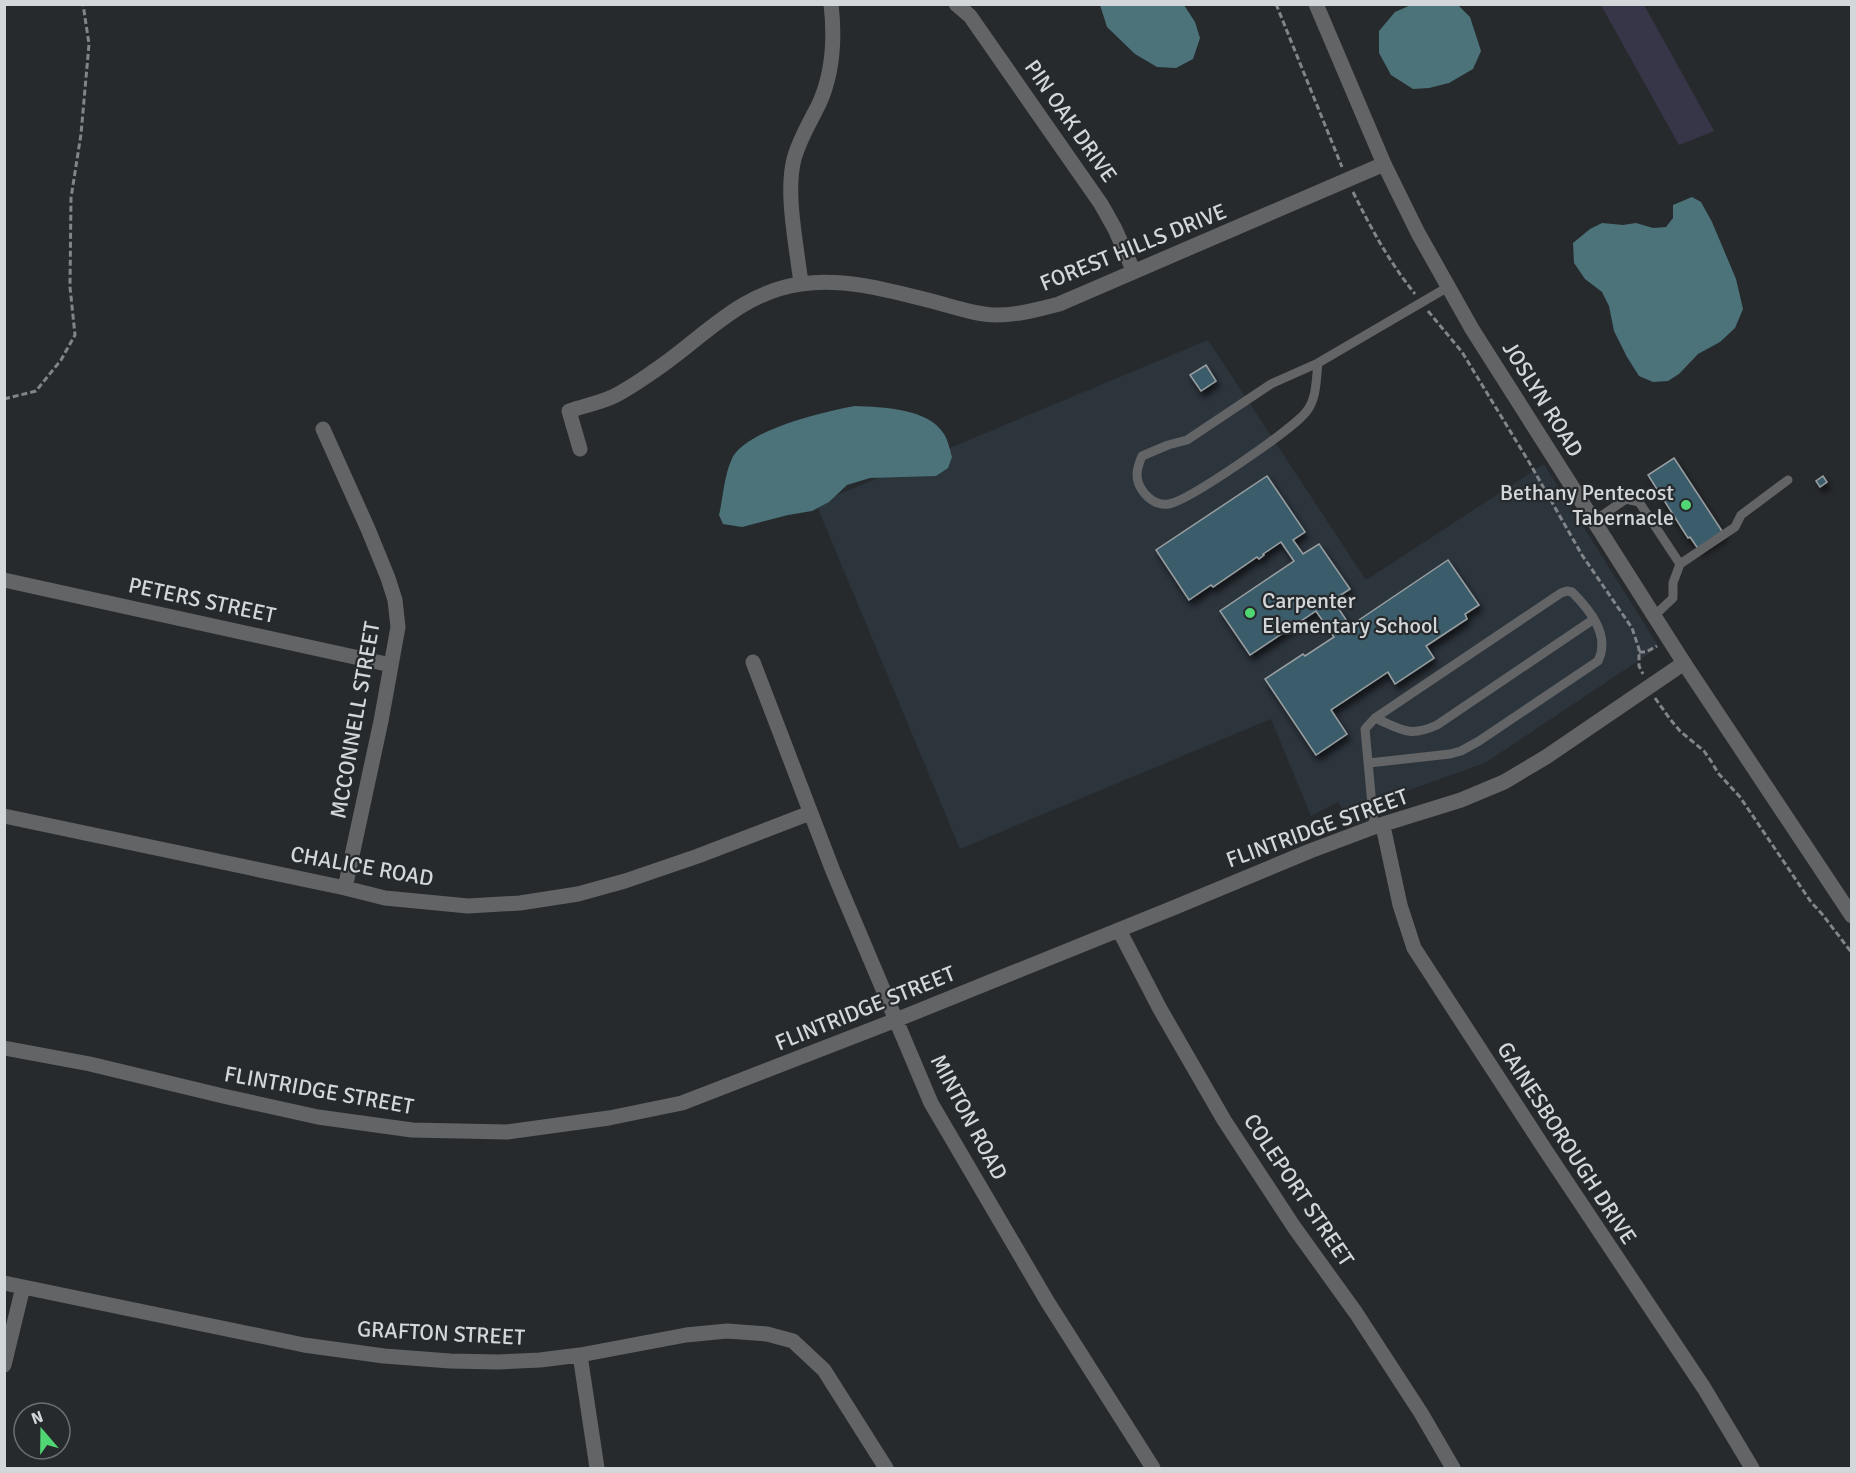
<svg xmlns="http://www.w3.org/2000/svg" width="1856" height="1473" viewBox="0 0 1856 1473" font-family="Signika,sans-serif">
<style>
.built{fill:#2c343c}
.green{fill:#373649}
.water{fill:#4b7379}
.building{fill:#3b5c6b;stroke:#999fa1;stroke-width:1.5;filter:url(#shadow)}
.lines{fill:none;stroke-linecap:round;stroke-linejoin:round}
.path{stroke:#828588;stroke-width:3;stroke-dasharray:6 3;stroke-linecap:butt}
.service{stroke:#636466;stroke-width:9}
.minor{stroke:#636466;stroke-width:15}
.tertiary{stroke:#636466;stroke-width:15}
.poi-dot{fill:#51d674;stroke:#272a2d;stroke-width:2}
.labels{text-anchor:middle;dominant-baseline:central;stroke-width:4.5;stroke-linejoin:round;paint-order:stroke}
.street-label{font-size:22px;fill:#d4d7d9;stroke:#272a2d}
.poi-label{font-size:22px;fill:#d4d7d9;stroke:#272a2d;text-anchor:end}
</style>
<defs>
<filter id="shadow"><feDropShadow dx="3" dy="5.5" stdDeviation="3" flood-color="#0009"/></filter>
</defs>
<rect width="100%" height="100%" fill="#272a2d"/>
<path class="built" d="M1208,340L1366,580L1544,464L1659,647L1485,763L1345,813L1338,802L1311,816L1271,719L960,849L816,504Z"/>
<path class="green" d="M1601,5H1644L1714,131L1679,145Z"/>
<path class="water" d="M1100,5H1184L1195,22L1200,38L1193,59L1176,68L1157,67L1135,54L1107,27Z
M1411,5H1458L1470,17L1481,51L1473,69L1449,83L1429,88L1413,89L1391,75L1379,53V31L1395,12Z
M1692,197L1701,202L1712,222L1736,279L1743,309L1735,328L1720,342L1698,354L1679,374L1668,381L1653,382L1639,376L1627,357L1614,331L1609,306L1602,292L1585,279L1574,263L1573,243L1590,229L1602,223L1623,225L1636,223L1653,228L1666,227L1673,218V205Z
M855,406C882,407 928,408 944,434C948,440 950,450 952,457L948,468L936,476L870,478L847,485L829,502L812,511L788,515L742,527L723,524L719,515C723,498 724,477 731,461C741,431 826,411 855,406Z"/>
<path class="building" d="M1206,365L1216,381L1201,391L1190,375Z
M1674,458L1724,534L1699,550L1690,537L1688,538L1648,475Z
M1267,476L1305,532L1293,540L1303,554L1319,544L1350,589L1333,600L1350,626L1448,560L1479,605L1465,614L1467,619L1426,646L1434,658L1395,684L1388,672L1331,710L1347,734L1316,755L1265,679L1303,654L1305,656L1334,637L1316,611L1250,655L1220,611L1294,561L1281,542L1263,554L1264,555L1259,559L1257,557L1213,587L1211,585L1189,600L1156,550Z
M1823,476L1827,482L1820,487L1816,481Z"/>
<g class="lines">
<path class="path" d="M1276,4L1342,167
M1353,192C1372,230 1388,260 1415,294
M1428,311L1462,352L1529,462L1582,555L1632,628L1639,649V666L1643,674
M4,399L36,391L61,360L75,335L70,287L71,198L81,134L89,44L83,4
M1639,652H1646L1657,646
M1655,698L1670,719L1680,731L1704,751L1711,761L1718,773L1740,797L1811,902L1822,914L1852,953"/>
<path class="service" d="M1318,363C1316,379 1317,399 1306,412C1293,429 1190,500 1169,504C1158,506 1148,499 1142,490C1134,478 1137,468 1142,456L1168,445L1187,440L1271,384L1318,363L1448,287
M1594,521L1626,499L1639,502L1680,564L1735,527L1741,515L1788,480
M1654,616L1673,598V583L1680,564
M1375,718C1401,729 1409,738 1437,725L1594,619
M1369,763L1450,754L1461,751L1479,741L1598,661C1611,635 1589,609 1572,592L1567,591L1561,593L1375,718L1365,729L1374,827"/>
<path class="minor" d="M956,4L970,16L1101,204L1115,229L1134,272
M801,284C797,247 785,194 794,159C799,140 810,122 819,104C833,73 835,38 831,4
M323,429L368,529L388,578L395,600L398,627L381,721L345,888
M580,449L569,411C583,406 599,403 612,397C627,390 641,380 654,371C702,339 740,292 801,284C846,277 895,292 939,303C957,308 978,315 997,315C1018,315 1039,309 1059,304L1384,164
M4,580L391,665
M753,662L833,871L931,1103L1047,1301L1153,1468
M4,816L345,888L385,898L468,906L520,903L578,894L625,881L698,856L810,813
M1383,826L1400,905L1414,948L1544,1148L1704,1388L1752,1468
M1119,930L1160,1009L1224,1120L1294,1227L1356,1313L1421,1413L1453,1468
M4,1048L90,1064L223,1096L318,1117L412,1130L507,1132L609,1118L682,1103L896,1020L1173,908L1310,851L1374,827L1461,800L1504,782L1546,757L1684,663
M4,1283L304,1345L384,1356L450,1361L498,1362L540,1360L580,1355L686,1335L727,1331L767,1334L793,1341L824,1370L886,1468
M580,1355L597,1468
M4,1365L23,1287"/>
<path class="tertiary" d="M1316,4L1384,164L1418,233L1472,329L1684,663L1852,916"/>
</g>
<g class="poi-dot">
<circle cx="1686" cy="505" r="6"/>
<circle cx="1250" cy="613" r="6"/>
</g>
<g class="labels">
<g class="street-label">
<text transform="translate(1071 121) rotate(55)">PIN OAK DRIVE</text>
<text transform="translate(1133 247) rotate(-22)">FOREST HILLS DRIVE</text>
<text transform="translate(1543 399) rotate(58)">JOSLYN ROAD</text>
<text transform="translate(202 600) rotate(12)">PETERS STREET</text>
<text transform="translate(355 720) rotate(-80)">MCCONNELL STREET</text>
<text transform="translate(1317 828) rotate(-20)">FLINTRIDGE STREET</text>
<text transform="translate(362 866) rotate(10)">CHALICE ROAD</text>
<text transform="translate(865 1008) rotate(-22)">FLINTRIDGE STREET</text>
<text transform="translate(319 1090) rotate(10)">FLINTRIDGE STREET</text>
<text transform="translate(969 1117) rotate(62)">MINTON ROAD</text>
<text transform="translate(1567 1143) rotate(57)">GAINESBOROUGH DRIVE</text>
<text transform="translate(1299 1190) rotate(56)">COLEPORT STREET</text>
<text transform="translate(441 1333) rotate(3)">GRAFTON STREET</text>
</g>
<g class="poi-label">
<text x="1674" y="492">Bethany Pentecost<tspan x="1674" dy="25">Tabernacle</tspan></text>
<text x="1262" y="600" text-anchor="start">Carpenter<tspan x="1262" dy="25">Elementary School</tspan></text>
</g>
</g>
<rect width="1856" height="1473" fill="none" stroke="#d4d7d9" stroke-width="12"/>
<g transform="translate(42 1431) rotate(340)"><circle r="28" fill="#272a2d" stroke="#6c6f72" stroke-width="1.5"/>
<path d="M0-4.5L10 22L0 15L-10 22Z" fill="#51d674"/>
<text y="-9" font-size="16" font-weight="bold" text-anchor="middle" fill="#d4d7d9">N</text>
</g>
</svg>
